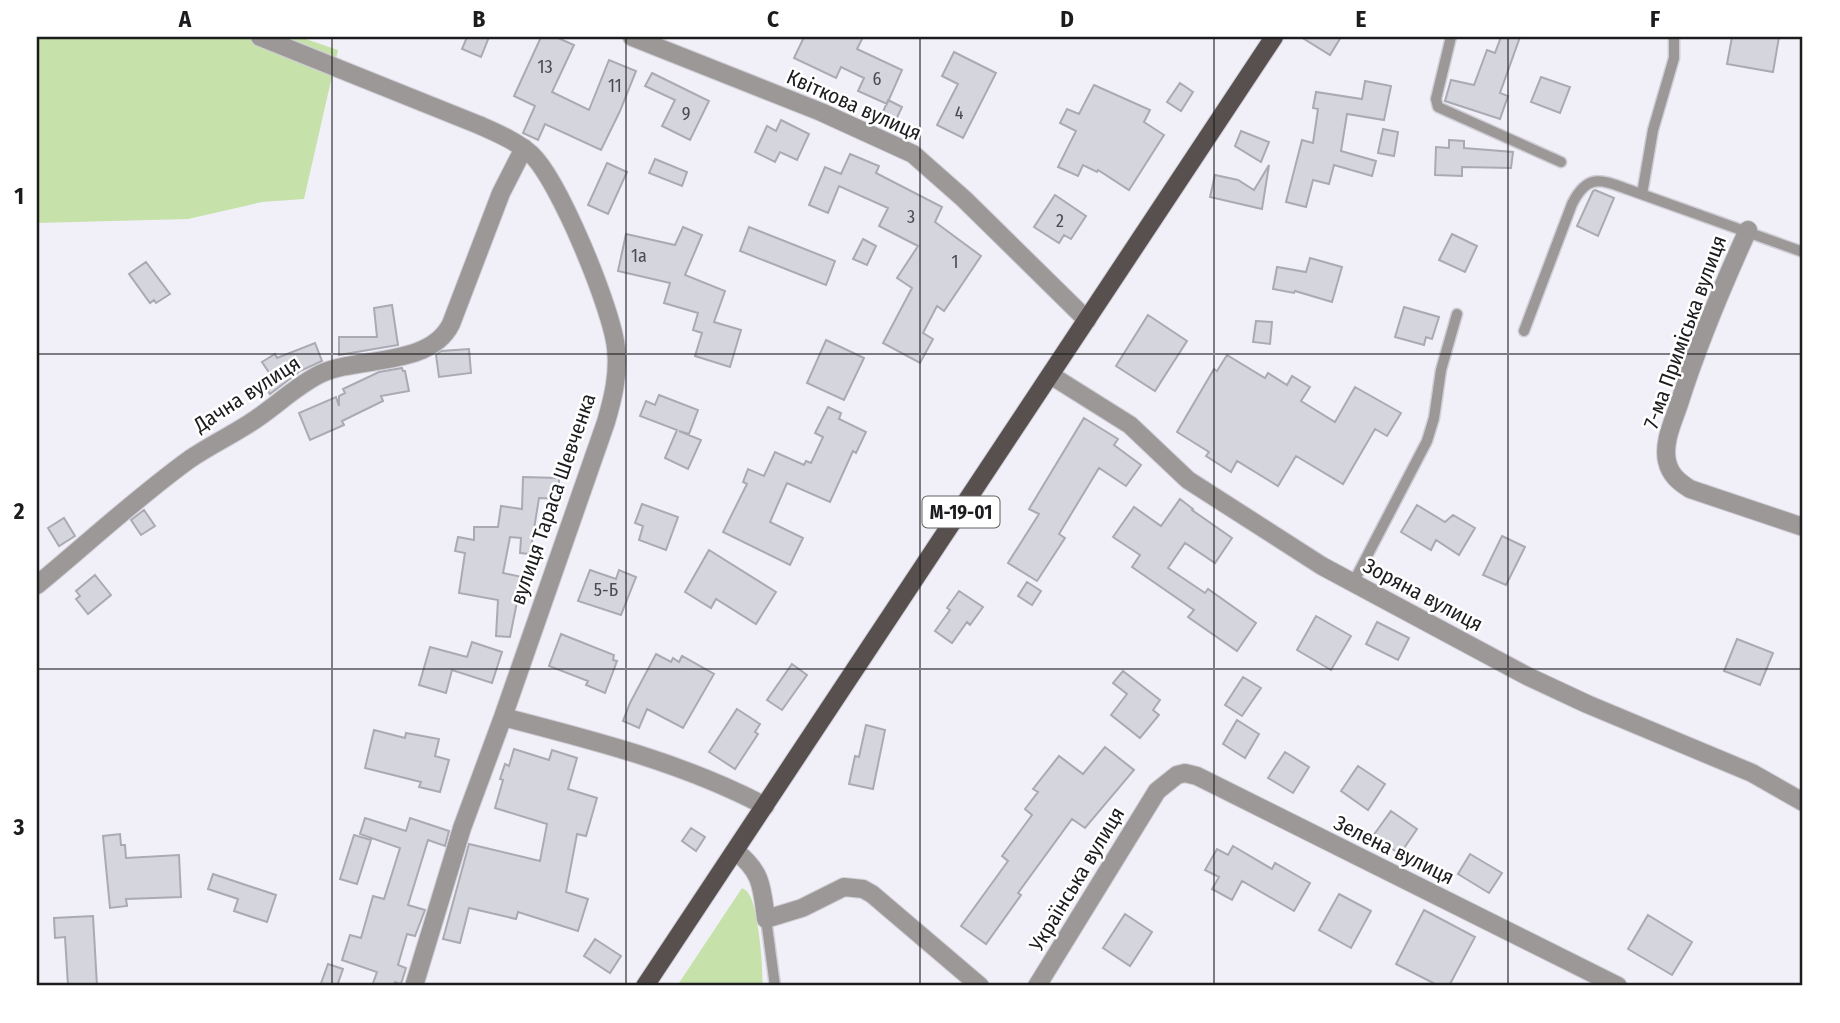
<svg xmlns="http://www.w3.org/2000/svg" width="1840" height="1023" viewBox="0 0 1840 1023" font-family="'Fira Sans Condensed',sans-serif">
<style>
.green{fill:#c6e1a9}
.building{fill:#d5d5de;stroke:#aaaab2;stroke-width:2}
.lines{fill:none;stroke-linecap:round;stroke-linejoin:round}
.service-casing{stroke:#cfced6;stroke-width:13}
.minor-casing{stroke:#cfced6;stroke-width:20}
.primary-casing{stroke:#cfced6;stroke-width:20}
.service{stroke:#9c9897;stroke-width:10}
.minor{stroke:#9c9897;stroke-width:18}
.primary{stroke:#57504e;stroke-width:18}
.grid{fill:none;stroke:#1c1c1f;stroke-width:2;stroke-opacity:0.55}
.labels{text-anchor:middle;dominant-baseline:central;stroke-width:5;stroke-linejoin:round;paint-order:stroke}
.number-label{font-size:18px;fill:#4a4a4f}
.shield{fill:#fff;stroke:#606062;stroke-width:2}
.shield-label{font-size:19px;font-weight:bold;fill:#1c1c1f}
.street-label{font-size:21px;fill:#1c1c1f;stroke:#fff}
.neatline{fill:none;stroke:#1c1c1f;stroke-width:2.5}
.grid-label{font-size:23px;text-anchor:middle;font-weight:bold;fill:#1c1c1f}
</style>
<rect width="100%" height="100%" fill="#f1f0f9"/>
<path class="green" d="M37,37H300L338,50L304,199L262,202L188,219L37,223Z
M742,888C747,891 747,891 750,896C758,910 764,970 762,986H677Z"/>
<path class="building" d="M467,37H489L481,57L462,49Z
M541,37H556L574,45L552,92L589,110L609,60L636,71L620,111L601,150L545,124L538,140L523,133L535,106L514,96Z
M804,37H863L857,49L902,70L887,104L858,91L864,78L841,67L836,78L794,58Z
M1301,37H1341L1330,55Z
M1501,37H1520L1500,93L1508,96L1500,119L1445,101L1451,80L1474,85L1487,50L1495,53Z
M1732,37H1779L1773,72L1727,64Z
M954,52L996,73L963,138L937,125L958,84L942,76Z
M652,73L709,101L690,140L662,126L675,100L645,86Z
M1541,77L1570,87L1560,113L1531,102Z
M1365,81L1391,86L1384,120L1347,114L1341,151L1376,161L1372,176L1334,165L1329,184L1313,180L1306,207L1286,202L1302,140L1313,143L1318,109L1313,108L1316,92L1362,99Z
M1180,83L1193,92L1181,111L1167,102Z
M1094,85L1150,110L1144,122L1164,135L1129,190L1098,170L1097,172L1083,165L1078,176L1058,167L1076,131L1060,123L1067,109L1079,114Z
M888,100L902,107L892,128L879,121Z
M781,120L809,134L797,160L780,152L775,162L755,152L767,126L776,131Z
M1383,129L1398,132L1394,156L1378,153Z
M1241,131L1269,142L1261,162L1235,146Z
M1449,140L1464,141V148L1513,152L1511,168L1462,167V176L1435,175L1436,147L1449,148Z
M850,154L879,166L876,173L942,207L935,222L981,256L944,311L937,306L923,333L933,339L920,363L883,343L912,288L897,278L918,246L879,226L888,208L839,186L828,213L809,205L825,167L841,174Z
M655,159L687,172L682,186L649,173Z
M607,163L627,172L608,214L588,205Z
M1269,165L1262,209L1210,197L1215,175L1238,180L1254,190Z
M1595,190L1614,198L1598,236L1577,226L1593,191Z
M1055,195L1086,216L1071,239L1064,235L1059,243L1034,227Z
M683,227L702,235L685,275L725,291L714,322L741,330L730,367L695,356L702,333L693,330L698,313L664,303L670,283L618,271L626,234L675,245Z
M749,227L835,261L826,285L740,251Z
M1452,234L1477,246L1465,272L1439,260Z
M863,239L876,246L867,265L853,259Z
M1310,258L1342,267L1332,302L1295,291L1294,293L1273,289L1277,267L1306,272Z
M146,262L170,294L156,303L154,300L150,303L129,274Z
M392,305L398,345L339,355V337H377L374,308Z
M1404,307L1439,317L1432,339L1426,337L1424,345L1395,337Z
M1148,315L1187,341L1155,391L1116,366Z
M1256,321L1272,322L1270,344L1253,342Z
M826,340L864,358L844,400L807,383Z
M315,343L322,361L300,371L270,394L261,380L270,374L262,362L275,354L277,358Z
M469,349L471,373L439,377L436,355L441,351Z
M1227,355L1265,378L1268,373L1287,385L1292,376L1310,387L1301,401L1335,422L1355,387L1401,413L1387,436L1375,429L1343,484L1296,456L1278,486L1237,461L1231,472L1206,456L1209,452L1177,432L1214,369L1217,371Z
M402,368L403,371H405L409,391L381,396L383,401L342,421L344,425L310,440L299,413L336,397L339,406V396L345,393L343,389L379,372Z
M659,395L698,410L689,434L679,431L701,440L688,469L665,458L677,430L640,416L646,401L655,405Z
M828,407L841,413L839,419L866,432L856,453L853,451L830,502L787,483L770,522L803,538L790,565L723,532L747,484L743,482L748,469L764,476L775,452L804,465L806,461L811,463L823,437L815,433Z
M1084,418L1118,439L1114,445L1141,465L1126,486L1099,468L1059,534L1065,538L1037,581L1008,563L1039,514L1029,509Z
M523,477L559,478V499L539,498L530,554L520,553L521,538L510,537L503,573L522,577L510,637L496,636L498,600L459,593L465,553L455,551L458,537L474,540V527H498L501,506L522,509Z
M1180,499L1193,509L1192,510L1232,538L1215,563L1185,543L1168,568L1205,593L1208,589L1256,623L1237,651L1188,617L1194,610L1132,567L1140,555L1113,537L1134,507L1161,526Z
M642,504L678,517L666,550L639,540L643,526L635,523Z
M1417,505L1445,522L1453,515L1475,528L1459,555L1436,540L1431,550L1401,532Z
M144,510L155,526L141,535L131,520Z
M64,518L75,536L59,546L48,528Z
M1502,536L1525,547L1506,585L1483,575Z
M709,550L776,592L756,624L716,599L711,608L685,592Z
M590,570L616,579L619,570L636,577L621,615L578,601Z
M95,575L111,595L88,614L76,599L80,596L76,591Z
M1027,582L1041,591L1032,605L1018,596Z
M959,591L983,607L970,625L967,622L952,643L935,631L950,610L947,608Z
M1316,616L1351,636L1331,670L1297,650Z
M1377,622L1409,638L1398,660L1366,644Z
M561,634L614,655L613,660L617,661L605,693L586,685L588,681L549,666Z
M1737,639L1773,653L1760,685L1724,671Z
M472,642L502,652L492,683L452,670L446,693L419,685L430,647L467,657Z
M656,654L671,662L673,658L679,662L682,656L714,674L683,728L647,709L639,728L623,721L630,703Z
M792,664L807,675L782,710L767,700Z
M1123,671L1160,700L1153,710L1159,715L1140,738L1111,715L1127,694L1113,683Z
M1243,677L1261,688L1242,716L1225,705Z
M737,709L760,724L755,732L758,734L735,769L709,752Z
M1237,720L1259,734L1245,758L1223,744Z
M866,725L885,730L873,789L849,784L855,756L859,757Z
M374,730L405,738L406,733L439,739L435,756L449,760L440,792L419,787L421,782L365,768Z
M1105,747L1134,770L1085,828L1072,819L1018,893L1021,895L986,944L961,926L1008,861L1002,856L1032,815L1025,809L1038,792L1033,789L1059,756L1083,774Z
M514,749L549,760L552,750L577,758L568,789L597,798L586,836L577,834L566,892L588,899L578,931L518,912L516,919L469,908L460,943L443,939L469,844L540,861L547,824L495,808L503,780L500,779L505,764L509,766Z
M1285,752L1309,767L1293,793L1268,778Z
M1358,766L1385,784L1368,810L1341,791Z
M1391,811L1417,829L1400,854L1373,836Z
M365,818L406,831L410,818L449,831L445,846L428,840L408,905L425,910L415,936L407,934L398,965L406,968L401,984L395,982L393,986H372L377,972L342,960L350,935L361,938L373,896L384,899L400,848L360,834Z
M691,828L705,837L696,851L682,841Z
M120,834L121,845H125L126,858L179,855L181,897L126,899L127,906L110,908L103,836Z
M354,835L371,840L357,884L340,879Z
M1233,846L1272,869L1275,863L1310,883L1294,911L1242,881L1232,900L1212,889L1219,877L1205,870L1217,849L1228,855Z
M1470,854L1502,873L1489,893L1458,874Z
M213,874L276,895L267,922L234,911L238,899L208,889Z
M1339,894L1371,911L1351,948L1319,930Z
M1424,910L1475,937L1449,986H1439L1396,964Z
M1125,914L1152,932L1130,966L1103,948Z
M1648,915L1692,942L1672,975L1628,949Z
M93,916L97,986H68L65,937L55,938L54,918Z
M595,939L621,956L610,973L584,956Z
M328,964L343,969L337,986H320Z"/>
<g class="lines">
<defs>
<path id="service" d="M1451,37L1436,99L1438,107L1561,162
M1642,194L1653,130L1674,58V37
M1524,331L1572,204C1587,174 1600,179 1627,189L1803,252
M1353,583L1427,441L1434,418L1441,370L1457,314
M766,919L775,986"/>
<path id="minor" d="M260,37L479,125C497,133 516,141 531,154C559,180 612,309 616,348C619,374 613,398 606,422L503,717L462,828L414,986
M632,37L821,112L913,154L964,199L1087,320
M1748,230C1722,287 1698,344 1679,404C1673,422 1663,442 1667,461C1670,475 1679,482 1690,489L1803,527
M1052,376L1130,425L1188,480L1322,566L1527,676L1587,704L1752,773L1803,802
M37,585C88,543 136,498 190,459C209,446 230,436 250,423C274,408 294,387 320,374C357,356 429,368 451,324L501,193L524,148
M503,717C592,740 684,763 765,806
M735,851C762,871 762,888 766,919L802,908L844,887L863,889L872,894L980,986
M1037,986L1157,791L1177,775L1185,773L1197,776L1618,986"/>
<path id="primary" d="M645,986L1274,37"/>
</defs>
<use href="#service" class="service-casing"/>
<use href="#minor" class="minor-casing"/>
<use href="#primary" class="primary-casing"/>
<use href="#service" class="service"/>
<use href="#minor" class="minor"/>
<use href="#primary" class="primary"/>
</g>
<path class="grid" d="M332,37V986M626,37V986M920,37V986M1214,37V986M1508,37V986M37,354H1803M37,669H1803"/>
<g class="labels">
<g class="number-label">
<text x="545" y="67">13</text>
<text x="877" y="79">6</text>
<text x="615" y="86">11</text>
<text x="959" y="113">4</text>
<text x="686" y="114">9</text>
<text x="911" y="217">3</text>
<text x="1060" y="221">2</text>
<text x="639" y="256">1а</text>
<text x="955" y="262">1</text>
<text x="606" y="590">5-Б</text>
</g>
<rect class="shield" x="922.5" y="496.5" width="77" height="31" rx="5"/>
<g class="shield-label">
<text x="961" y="512">М-19-01</text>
</g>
<g class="street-label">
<text transform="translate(854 105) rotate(24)">Квіткова вулиця</text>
<text transform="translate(1685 332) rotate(-70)">7-ма Приміська вулиця</text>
<text transform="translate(247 394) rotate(-33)">Дачна вулиця</text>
<text transform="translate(553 499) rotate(-71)">вулиця Тараса Шевченка</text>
<text transform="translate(1423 595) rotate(28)">Зоряна вулиця</text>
<text transform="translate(1394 850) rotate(26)">Зелена вулиця</text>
<text transform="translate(1077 879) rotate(-59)">Українська вулиця</text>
</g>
</g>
<rect width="1840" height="1023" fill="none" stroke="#ffffff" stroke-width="77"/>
<rect x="38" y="38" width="1763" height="946" class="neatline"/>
<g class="grid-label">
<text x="185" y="27">A</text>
<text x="479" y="27">B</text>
<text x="773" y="27">C</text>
<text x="1067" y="27">D</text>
<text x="1361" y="27">E</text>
<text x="1655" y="27">F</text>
<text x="19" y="204">1</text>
<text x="19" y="519">2</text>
<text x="19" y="835">3</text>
</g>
</svg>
